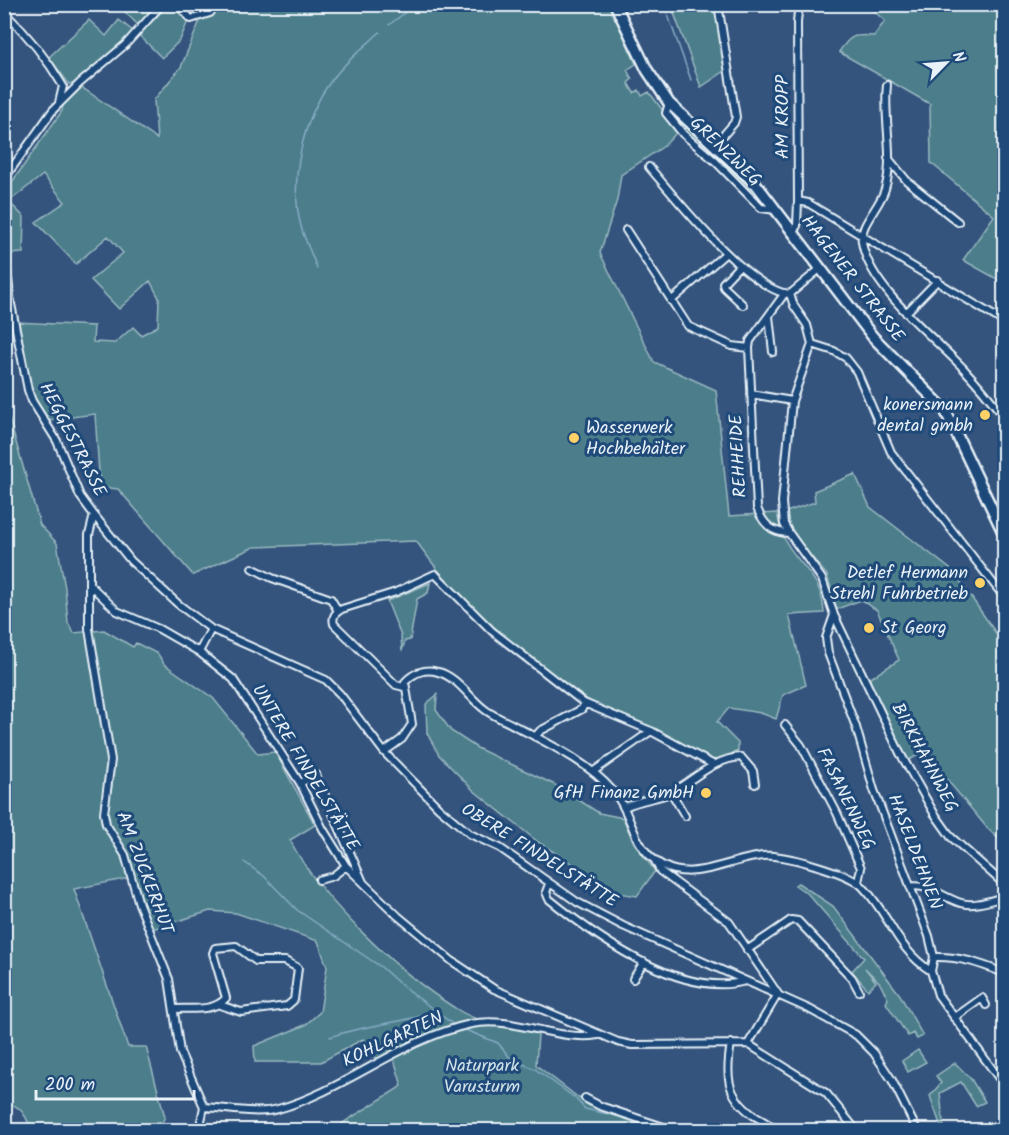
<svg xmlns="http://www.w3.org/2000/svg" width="1009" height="1135" viewBox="0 0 1009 1135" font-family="Kalam,sans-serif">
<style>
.green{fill:#4b7e8a;stroke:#9ab8c1;stroke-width:1.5}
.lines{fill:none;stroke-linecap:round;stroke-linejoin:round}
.stream{stroke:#87abc5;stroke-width:1.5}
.minor-casing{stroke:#e8f1f8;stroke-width:10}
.secondary-casing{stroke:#e8f1f8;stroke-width:14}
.minor{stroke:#1f4a7a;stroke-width:6}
.secondary{stroke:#1f4a7a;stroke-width:9}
.poi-dot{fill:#ffd166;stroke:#1f4a7a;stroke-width:2}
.labels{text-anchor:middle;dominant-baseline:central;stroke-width:6;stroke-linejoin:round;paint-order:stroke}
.street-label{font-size:18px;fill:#e8f1f8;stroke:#1f4a7a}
.poi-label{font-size:18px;fill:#e8f1f8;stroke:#1f4a7a;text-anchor:end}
.park-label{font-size:18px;fill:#d0e0e8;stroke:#1f4a7a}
</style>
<rect width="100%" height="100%" fill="#34547d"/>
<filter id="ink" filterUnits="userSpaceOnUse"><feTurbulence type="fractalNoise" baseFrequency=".0167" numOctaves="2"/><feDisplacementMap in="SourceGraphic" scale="12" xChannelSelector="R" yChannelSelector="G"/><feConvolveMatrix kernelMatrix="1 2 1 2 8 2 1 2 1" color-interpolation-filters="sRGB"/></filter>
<g filter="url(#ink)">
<path class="green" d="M300,4L610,5L636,64L627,70L632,79L628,83L634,93L639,90L642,96L649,92L678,131L664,146L621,175L617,200L600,253L654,362L716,390L729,516L777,513C779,520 780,529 783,536C797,567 822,573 824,613L789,615L806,685L783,695L776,719L761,713L729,708L717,722L738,743V751L713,762C674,738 630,723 590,701C523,665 459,602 416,541L254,547L193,575L118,489L100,487L95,414L48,420L33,396L17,322L94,326L93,342L115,343L133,327L141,335L158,326L159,298L150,281L119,309L91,280L123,253L108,236L76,264L36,222L65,202L43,175L12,199V182L62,111L63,105L81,87L157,139L154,100L181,67L199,23L182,5Z
M128,5H159L140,27L123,10Z
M168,5H174L188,21L180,40L162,58L139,35Z
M671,5H716L725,71L701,87Z
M867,5H1004V283L963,260L994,216L931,163L930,104L839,52C850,35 854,34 874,36L885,21Z
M89,20L106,36L119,20L134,32L74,84H69L49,57Z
M672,114L723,160L764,204L763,206L721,162L687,134Z
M8,206H13L24,217L23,253L8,254Z
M4,401L40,525L57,543L65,588L68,623L74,633L104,630L133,647L136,643L158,654L164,664L213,698L258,754L275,752L315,825L290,840C319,898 399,973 455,1008C479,1024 510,1028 538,1034L536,1065L588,1105L622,1118L627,1114L668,1130H337L341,1124L402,1086L393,1056L378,1061L363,1039L321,1062H255L254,1046L305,1025L320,1012L327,967L318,941L236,913L210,911L152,929L134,877L74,889L128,1047H146L165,1117L160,1126L164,1130H32C25,1116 22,1105 5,1103Z
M855,474L870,507L954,572L1004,645V844L988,829L924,752L907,761L869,679L899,660L877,610L861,600L837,609L827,575L792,534L786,512L815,502L814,491Z
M430,583L428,593L417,599L410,640L405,641L402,651L401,636L387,601Z
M437,695L436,710L451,731L477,748L555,785L599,813L623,818L634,843L655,871L637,896L618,893L538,842L473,790L439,755L427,733L426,704Z
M798,883L833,906L900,995L923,1036L917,1039L913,1033L908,1036L886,1003L888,999L879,982L865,968L876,982L868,990L852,971L864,958L808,894L795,885Z
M918,1050L926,1062L908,1072L902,1061Z
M955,1063L971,1079L985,1102L976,1106L961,1082L940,1093L944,1130H942L930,1096L941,1083L936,1076Z"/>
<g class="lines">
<path class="stream" d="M664,4L691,80
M389,25L416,4
M317,269C313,256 306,243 302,230C288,183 302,120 331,81C344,63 363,48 380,32
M244,862L264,876L297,910L381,967L400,984L454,1025
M463,1029L498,1043L511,1059L535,1069L575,1098L585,1109L626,1118L661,1130
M330,1037C361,1026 393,1024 425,1015"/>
<defs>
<path id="minor" d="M177,4L191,19L210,13L218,4
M4,12C28,35 46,57 63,86L59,103
M887,85C883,119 895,156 885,189C880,207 859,225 862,242C869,288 933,336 963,368C978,384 992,401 1004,417
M669,103L666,113L683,134L715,161L761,208L776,210
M715,145L734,123L736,117L718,4
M888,158L907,181L958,222
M649,167C675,197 750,292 790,294
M4,179L53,110L80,83L125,45L162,4
M798,201L808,203L1004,322
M626,230L688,326L732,346L749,348L757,508C763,524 772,533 789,533
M793,231L797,226L798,201L797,23L798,12L804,4
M4,245L11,304L28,390L32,401L57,441L80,496L94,515L131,561L178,604L211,629L326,680L340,694L384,752L439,808L470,834L500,848L577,902L623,926L809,1009L856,1035L874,1053L892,1080L917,1130
M739,266L723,283L724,287L743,305
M821,268L790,294L794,306L807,325L812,344L792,401L782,502L784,524L789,533L822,579L834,615L900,753L934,813L951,837L1004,884
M671,301L725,254
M906,313L938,280
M769,316L773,352
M812,344L834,351L846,358L857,372L891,452L1004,597
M749,348L750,341L785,293
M751,394L792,401
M94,515L89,535V629L111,760L104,813L106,824L125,855L139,904L169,979L180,1052L204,1107L199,1130
M252,568L272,578L331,599L338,611
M90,585L117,611L159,629L199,652L233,679L300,783L323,829L346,866L398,916L452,961L494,989L618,1042L632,1045L748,1044L826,1093L856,1130
M834,615L826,638L828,653L856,727L874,790L929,936L934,957L931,971L938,995L1004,1085
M199,652L211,629
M404,687L396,685L334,624C332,616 335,613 342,609L396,592L435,574L492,631L584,703L651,731L714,765
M785,725L801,745L837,813L861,868L858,882
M535,737L540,731L582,709L584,703
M384,752L402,739L412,724L405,682C413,673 425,668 438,672C456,676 469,697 483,708C492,716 505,720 515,726C549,744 588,762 613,791C630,810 631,836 648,854C686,894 731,853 774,856C794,858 850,873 863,887C890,915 896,949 931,971
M594,771L651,731
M300,783L316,775L363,882
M671,792L685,816
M625,807C640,799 659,799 674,791C694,779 716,758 741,757L753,771L755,784
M655,861L660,871L729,922L778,994L748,1044
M319,880L333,876L346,866
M549,884L546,892L549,899C596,937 682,999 745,981
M910,887C928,883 944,898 961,903C975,907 991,900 1004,897
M747,950L791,920L798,921L852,978L859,991
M934,957C960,956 981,964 1004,973
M633,979L644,962
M175,1009C192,1008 214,1012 226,998L213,953L215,948L236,946L256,961H285L298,968L294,1000L287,1006L241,1012L220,1005
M954,1018L982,998L986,1005
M731,1043C726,1073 725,1095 753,1115C761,1120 769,1124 777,1130
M585,1098L600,1106L673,1130
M204,1107C227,1108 256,1115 278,1109C346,1090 401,1039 471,1024C513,1015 556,1042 598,1035"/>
<path id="secondary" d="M615,4L647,70L669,103L756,184L873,337L945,410L1004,534"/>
</defs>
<use href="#minor" class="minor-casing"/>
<use href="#secondary" class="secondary-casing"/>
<use href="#minor" class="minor"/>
<use href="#secondary" class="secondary"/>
</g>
</g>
<g class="poi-dot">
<circle cx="985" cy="415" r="6"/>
<circle cx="574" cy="438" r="6"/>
<circle cx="980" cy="583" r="6"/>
<circle cx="869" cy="628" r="6"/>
<circle cx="706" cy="793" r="6"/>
</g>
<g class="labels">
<g class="street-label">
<text transform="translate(783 117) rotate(-90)">AM KROPP</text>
<text transform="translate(725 152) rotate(44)">GRENZWEG</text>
<text transform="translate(852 279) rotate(52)">HAGENER STRASSE</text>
<text transform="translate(72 440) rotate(63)">HEGGESTRASSE</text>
<text transform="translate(739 456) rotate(-93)">REHHEIDE</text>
<text transform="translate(924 758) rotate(62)">BIRKHAHNWEG</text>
<text transform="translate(305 768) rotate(59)">UNTERE FINDELSTÄTTE</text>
<text transform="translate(845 799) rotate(64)">FASANENWEG</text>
<text transform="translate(914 852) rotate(69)">HASELDEHNEN</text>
<text transform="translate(539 856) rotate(32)">OBERE FINDELSTÄTTE</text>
<text transform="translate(144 873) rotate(69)">AM ZUCKERHUT</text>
<text transform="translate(393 1040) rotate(-25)">KOHLGARTEN</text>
</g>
<g class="poi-label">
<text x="973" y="405">konersmann<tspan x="973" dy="21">dental gmbh</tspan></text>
<text x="586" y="428" text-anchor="start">Wasserwerk<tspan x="586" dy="21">Hochbehälter</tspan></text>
<text x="968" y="573">Detlef Hermann<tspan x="968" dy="21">Strehl Fuhrbetrieb</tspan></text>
<text x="881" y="628" text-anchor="start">St Georg</text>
<text x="694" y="793">GfH Finanz GmbH</text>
</g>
<g class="park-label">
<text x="482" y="1066">Naturpark<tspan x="482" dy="21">Varusturm</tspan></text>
</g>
</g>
<rect width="1009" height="1135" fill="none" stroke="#1f4a7a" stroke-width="24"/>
<rect x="12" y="12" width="985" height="1111" fill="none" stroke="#e8f1f8" stroke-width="2" filter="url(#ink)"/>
<g transform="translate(946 63) rotate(65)" stroke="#1f4a7a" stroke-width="4.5" paint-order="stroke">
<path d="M0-4.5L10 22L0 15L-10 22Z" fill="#e8f1f8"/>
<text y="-9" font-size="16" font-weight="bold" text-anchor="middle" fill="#e8f1f8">N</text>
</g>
<path d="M36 1090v9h158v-9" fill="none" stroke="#e8f1f8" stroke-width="3"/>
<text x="45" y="1090" font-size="18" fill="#e8f1f8" stroke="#1f4a7a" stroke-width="4.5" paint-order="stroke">200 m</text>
</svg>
